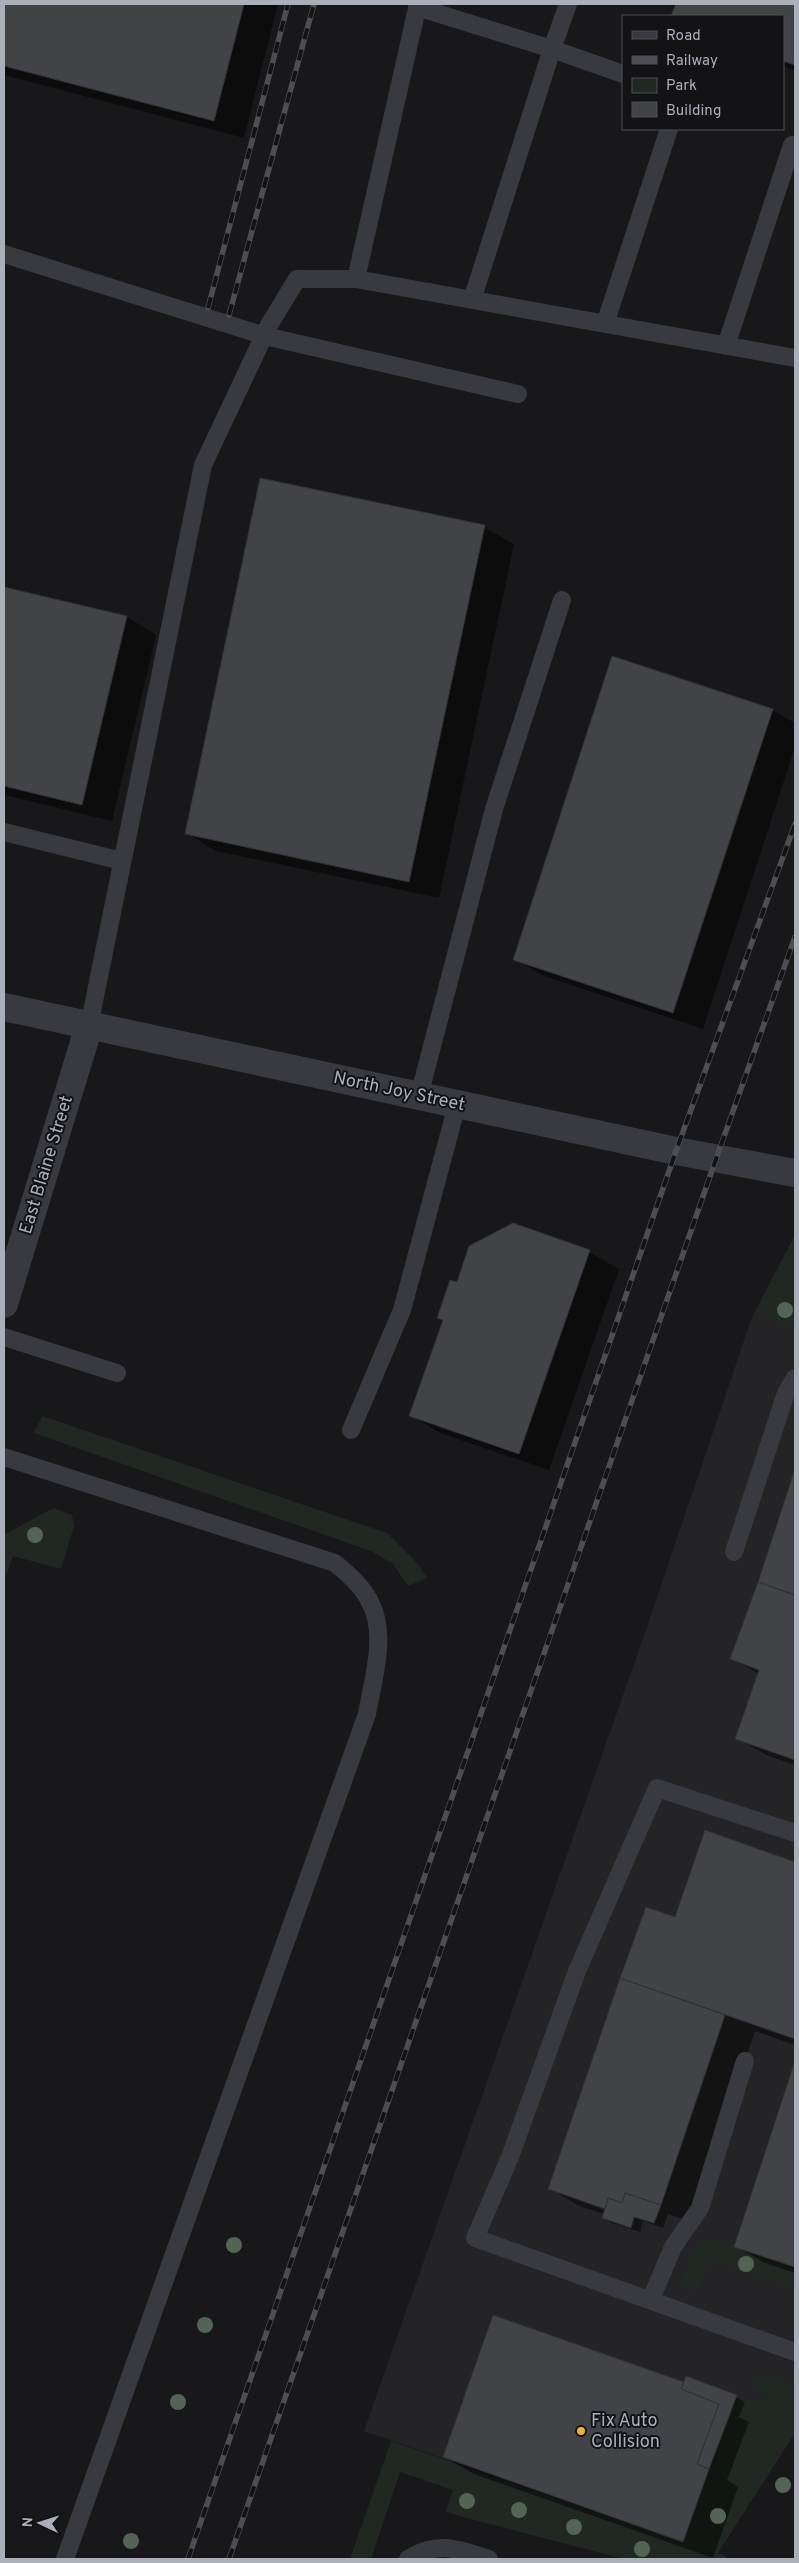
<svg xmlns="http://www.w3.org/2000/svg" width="799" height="2563" viewBox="0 0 799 2563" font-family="Overpass,sans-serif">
  <rect width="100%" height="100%" fill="#18181a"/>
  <path fill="#242427" d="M 795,1235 L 795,2433 L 683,2542 L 364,2431 L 647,1627 L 752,1317 Z"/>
  <path fill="#202821" d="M 795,1235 L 795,1326 L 792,1328 L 755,1312 Z
    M 42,1416 L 387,1533 L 417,1563 L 427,1578 L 408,1586 L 393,1564 L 371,1551 L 34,1433 Z
    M 53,1508 L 72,1515 L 74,1526 L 61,1569 L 13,1556 L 4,1581 L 4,1535 Z
    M 706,2241 L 720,2242 L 795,2267 L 795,2288 L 711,2261 L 699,2290 L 689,2290 L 683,2286 L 684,2275 L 692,2250 Z
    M 768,2374 L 795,2386 L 795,2433 L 718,2553 L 726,2556 L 728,2559 L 624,2559 L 459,2516 L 446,2511 L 453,2490 L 400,2472 L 371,2559 L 350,2559 L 391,2441 L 683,2542 L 737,2395 L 762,2406 L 767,2395 L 754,2387 L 758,2377 Z"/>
  <path fill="#0007" d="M 4,4 L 278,4 L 244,138 L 4,75 Z
    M 677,4 L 795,4 L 795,71 L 783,66 L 783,16 L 673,16 Z
    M 484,527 L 514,544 L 439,898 L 216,851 L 187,833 Z
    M 4,588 L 127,617 L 156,635 L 112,821 L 4,795 Z
    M 772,710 L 795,723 L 795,747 L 703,1029 L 544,976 L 514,959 Z
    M 589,1252 L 619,1269 L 549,1470 L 440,1433 L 411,1415 L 444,1321 L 438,1318 L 458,1284 Z
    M 795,1471 L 795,1765 L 766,1755 L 737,1738 L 759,1674 L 732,1659 Z
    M 705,1832 L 795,1863 L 795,2045 L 755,2031 L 690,2221 L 668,2214 L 663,2228 L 643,2221 L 640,2232 L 612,2223 L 603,2217 L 604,2214 L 579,2206 L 549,2188 L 646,1909 L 676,1919 Z
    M 795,2065 L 795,2273 L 765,2263 L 735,2246 Z
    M 736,2397 L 745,2402 L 739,2417 L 749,2422 L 727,2480 L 738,2487 L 713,2558 L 474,2474 L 444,2457 Z"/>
  <path fill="#424347" stroke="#323236" d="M 4,4 L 244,4 L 214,121 L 4,66 Z
    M 676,4 L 795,4 L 795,65 L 783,61 L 783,16 L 671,16 Z
    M 260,478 L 485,525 L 409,882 L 185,834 Z
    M 4,587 L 127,616 L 82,805 L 4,786 Z
    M 612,656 L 773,709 L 673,1013 L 513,960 Z
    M 513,1223 L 590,1250 L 519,1454 L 409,1416 L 443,1320 L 437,1318 L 450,1280 L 457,1282 L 469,1246 Z
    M 795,1469 L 795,1595 L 758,1582 Z
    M 758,1582 L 795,1595 L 795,1760 L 735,1739 L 759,1670 L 730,1659 Z
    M 705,1830 L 795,1862 L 795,2039 L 620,1978 L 646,1907 L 675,1917 Z
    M 620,1978 L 725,2015 L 661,2205 L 625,2193 L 622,2203 L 608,2198 L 605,2209 L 548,2189 Z
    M 795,2061 L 795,2267 L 734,2247 Z
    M 625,2193 L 661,2205 L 654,2223 L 634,2217 L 631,2228 L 602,2218 L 608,2198 L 622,2203 Z
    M 493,2315 L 684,2382 L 681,2389 L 719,2404 L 697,2464 L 709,2469 L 683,2542 L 443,2457 Z
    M 686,2376 L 737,2395 L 709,2469 L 697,2464 L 719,2404 L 681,2389 Z"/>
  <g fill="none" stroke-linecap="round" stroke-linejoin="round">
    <path stroke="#393a3f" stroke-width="18" d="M 417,7 L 552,49 L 568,4
      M 4,254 L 265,336 L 518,394
      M 356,279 L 418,4
      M 472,300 L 552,49 L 623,74
      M 605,324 L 669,129
      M 726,346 L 792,145 L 795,147
      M 4,832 L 122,861
      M 89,1026 L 203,465 L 269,325 L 297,279 L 356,279 L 795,358
      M 419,1096 L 494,809 L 562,600
      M 4,1337 L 117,1373
      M 351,1430 L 402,1310 L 457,1105
      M 4,1457 L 335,1563 C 348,1574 361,1585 369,1600 C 388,1633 373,1679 367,1714 L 65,2559
      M 734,1552 L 786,1393 L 795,1378
      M 795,1833 L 657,1788 L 577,1971 L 510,2157 L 475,2238 L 795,2352
      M 651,2299 L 673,2247 L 700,2208 L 745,2061
      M 408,2559 C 438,2540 458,2549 489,2559"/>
    <path stroke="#393a3f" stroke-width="28" d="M 4,1304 L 89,1026"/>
    <path stroke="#393a3f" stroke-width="28" d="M 4,1007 L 676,1151 L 795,1173"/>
    <g stroke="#4c4e53" stroke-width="5.5">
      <path id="rail" d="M 208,308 L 288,4
        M 229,315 L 314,4
        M 188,2559 L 676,1151 L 795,824
        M 229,2559 L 716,1159 L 795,937"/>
    </g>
    <use href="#rail" stroke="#131315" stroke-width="4" stroke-dasharray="11" stroke-linecap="butt"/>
  </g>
  <g fill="#526554">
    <circle cx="785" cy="1310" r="8"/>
    <circle cx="35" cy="1535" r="8"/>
    <circle cx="234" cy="2245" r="8"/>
    <circle cx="746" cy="2264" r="8"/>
    <circle cx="205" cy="2325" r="8"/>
    <circle cx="178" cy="2402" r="8"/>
    <circle cx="783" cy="2485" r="8"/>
    <circle cx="467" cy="2501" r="8"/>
    <circle cx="519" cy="2510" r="8"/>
    <circle cx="718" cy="2516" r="8"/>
    <circle cx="574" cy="2527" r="8"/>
    <circle cx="131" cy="2541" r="8"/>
    <circle cx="642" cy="2549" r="8"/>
  </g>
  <circle fill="#eeb23b" stroke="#131315" stroke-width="2" cx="581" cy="2431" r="5"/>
  <g text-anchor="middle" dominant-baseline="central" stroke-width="4" stroke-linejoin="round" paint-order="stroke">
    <g font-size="18" fill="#aaafb9" stroke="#131315">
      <text transform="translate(399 1092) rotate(12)">North Joy Street</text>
      <text transform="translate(47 1165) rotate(-73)">East Blaine Street</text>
    </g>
    <g font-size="18" fill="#aaafb9" stroke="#131315" text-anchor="start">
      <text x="591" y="2421">Fix Auto<tspan x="591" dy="21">Collision</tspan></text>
    </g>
  </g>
  <rect width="799" height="2563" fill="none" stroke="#aaafb9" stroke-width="10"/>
  <rect x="622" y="15" width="162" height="115" fill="#131315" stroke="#4f5157"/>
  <rect x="632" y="31" width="25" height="8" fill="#393a3f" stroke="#4f5157"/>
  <text x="666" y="40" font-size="15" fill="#aaafb9">Road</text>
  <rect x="632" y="56" width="25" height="8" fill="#4c4e53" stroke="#4f5157"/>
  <text x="666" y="65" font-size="15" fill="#aaafb9">Railway</text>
  <rect x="632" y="78" width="25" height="15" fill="#202821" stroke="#4f5157"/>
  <text x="666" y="90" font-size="15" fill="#aaafb9">Park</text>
  <rect x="632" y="102" width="25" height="15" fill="#424347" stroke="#4f5157"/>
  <text x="666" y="115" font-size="15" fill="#aaafb9">Building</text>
  <g transform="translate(40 2523) rotate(274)" stroke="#131315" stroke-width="4" paint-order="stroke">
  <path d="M0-4L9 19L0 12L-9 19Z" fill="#aaafb9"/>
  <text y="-8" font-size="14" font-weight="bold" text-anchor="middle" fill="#aaafb9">N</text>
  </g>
</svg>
